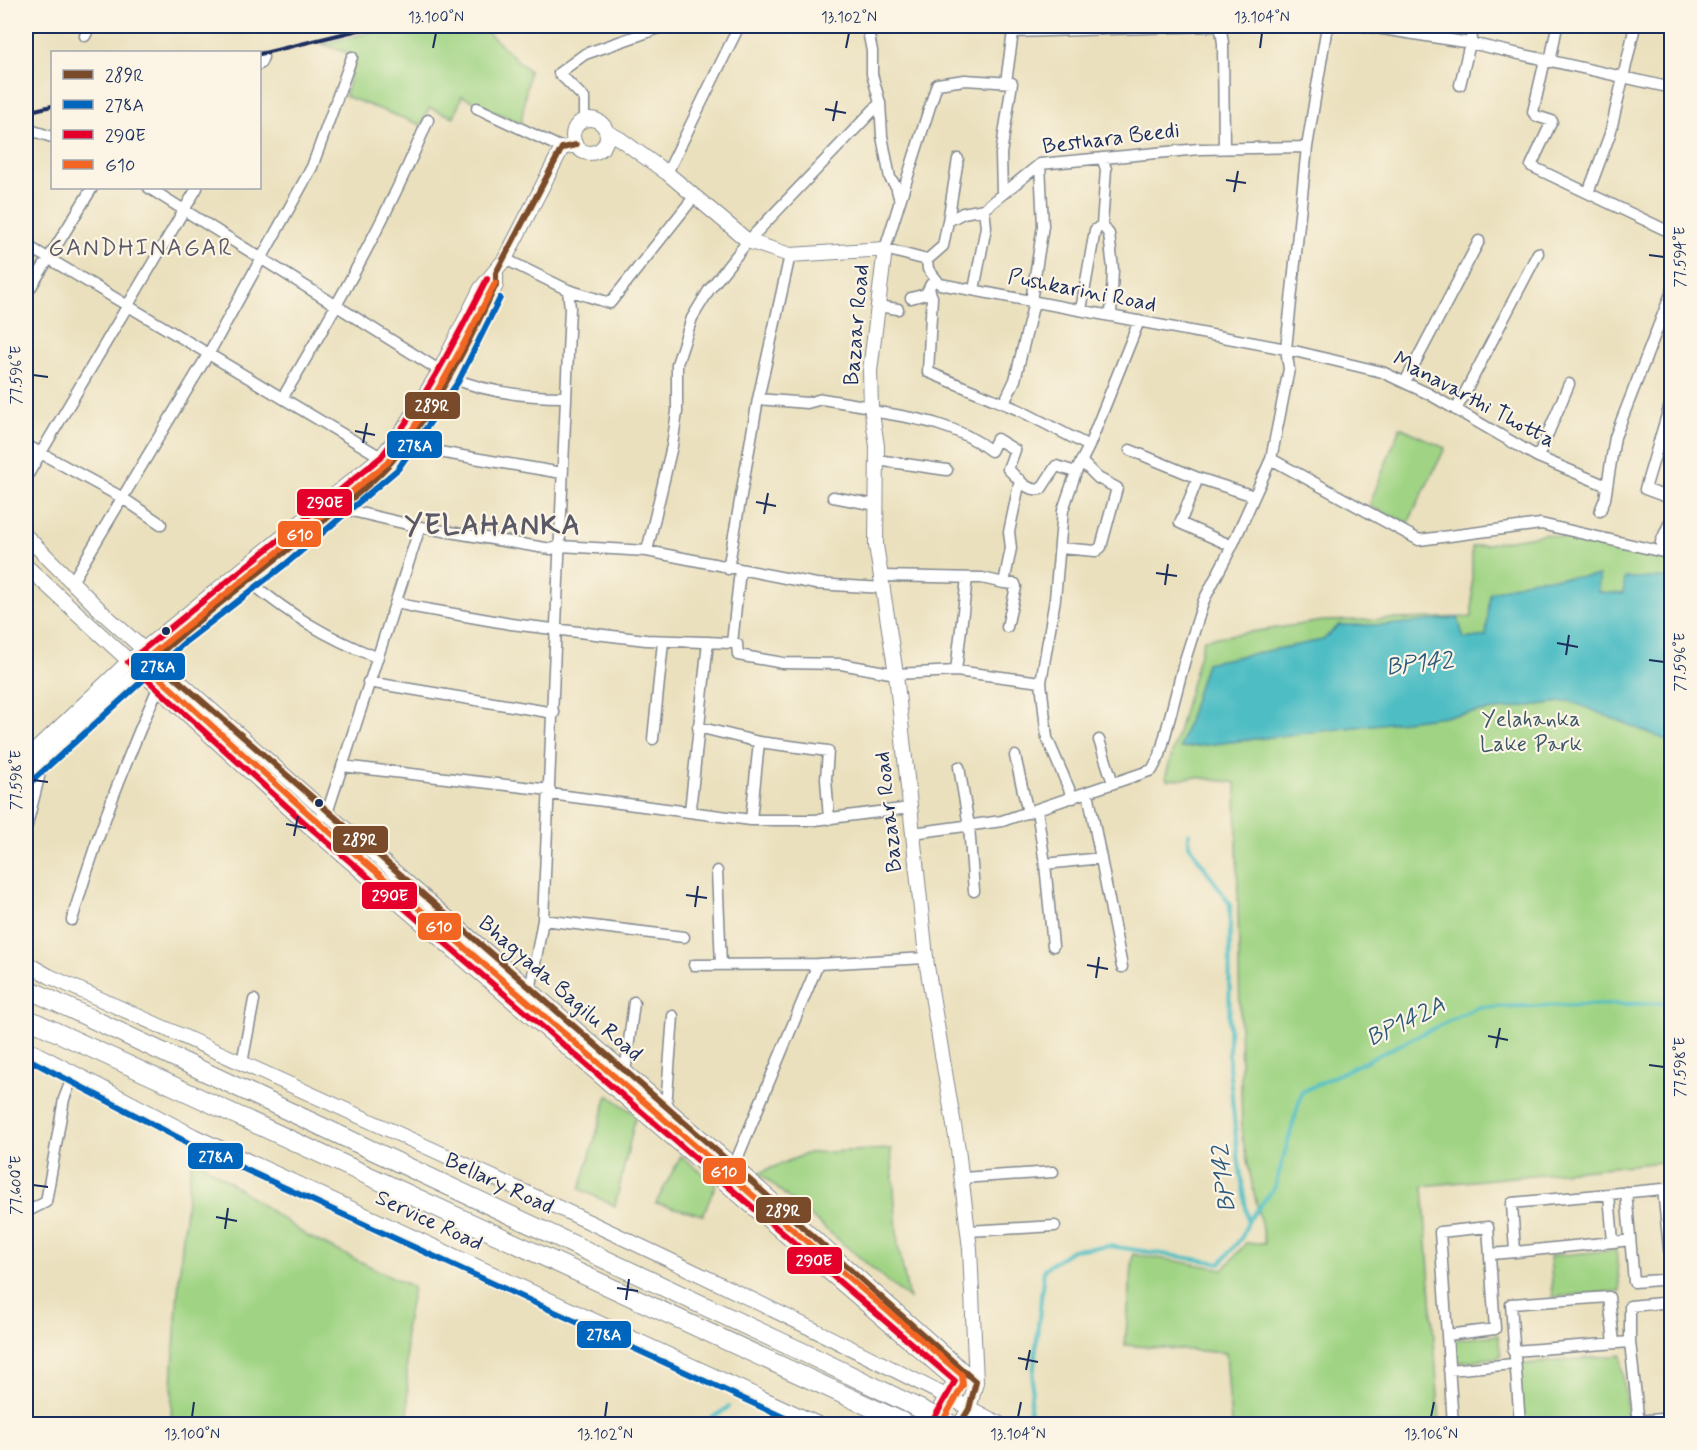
<svg xmlns="http://www.w3.org/2000/svg" width="1697" height="1450" viewBox="0 0 1697 1450" font-family="Mynerve,sans-serif">
  <rect width="100%" height="100%" fill="#fcf5e5"/>
  <filter id="ink" filterUnits="userSpaceOnUse"><feTurbulence type="fractalNoise" baseFrequency=".0167" numOctaves="2"/><feDisplacementMap in="SourceGraphic" scale="12" xChannelSelector="R" yChannelSelector="G"/><feConvolveMatrix kernelMatrix="1 2 1 2 8 2 1 2 1" color-interpolation-filters="sRGB"/></filter>
  <filter id="wash" filterUnits="userSpaceOnUse"><feTurbulence type="fractalNoise" baseFrequency=".008" numOctaves="4" result="noise"/><feDisplacementMap in="SourceGraphic" scale="24" xChannelSelector="R" yChannelSelector="G"/><feGaussianBlur stdDeviation="1.35" result="paint"/><feColorMatrix in="noise" values="0 0 0 0 0 0 0 0 0 0 0 0 0 0 0 0 0 1.4 0 .05"/><feComposite in="paint" operator="in"/></filter>
  <g filter="url(#wash)">
    <rect width="100%" height="100%" fill="#eae0bd"/>
    <path fill="#a0d484" stroke="#5e8271" stroke-width="1.5" d="M 396,26 L 481,26 L 529,71 L 521,124 L 462,96 L 454,117 L 429,108 L 421,125 L 345,96 L 356,56 L 322,44 Z
      M 1400,427 L 1445,448 L 1408,523 L 1369,506 Z
      M 1545,534 L 1666,559 L 1671,558 L 1671,578 L 1624,594 L 1598,592 L 1599,576 L 1487,636 L 1464,639 L 1386,625 L 1339,625 L 1323,640 L 1206,663 L 1180,748 L 1571,701 L 1671,742 L 1671,1161 L 1423,1186 L 1440,1424 L 1231,1424 L 1226,1353 L 1125,1345 L 1133,1254 L 1224,1269 L 1246,1243 L 1265,1243 L 1242,1137 L 1236,783 L 1196,777 L 1167,780 L 1166,775 L 1204,639 L 1323,621 L 1472,617 L 1472,547 Z
      M 608,1095 L 636,1115 L 615,1206 L 580,1189 Z
      M 891,1149 L 898,1245 L 909,1299 L 759,1173 L 808,1153 Z
      M 192,1156 L 307,1236 L 413,1287 L 405,1330 L 409,1424 L 171,1424 C 173,1334 181,1245 192,1156 Z
      M 681,1156 L 716,1184 L 703,1215 L 656,1203 Z
      M 1616,1250 L 1620,1291 L 1553,1297 L 1550,1256 Z
      M 1498,1335 L 1501,1357 L 1454,1363 L 1452,1340 Z
      M 1621,1355 L 1628,1424 L 1522,1424 L 1516,1365 Z"/>
    <path fill="#4fbec4" stroke="#357691" stroke-width="1.5" d="M 1599,576 L 1598,592 L 1623,594 L 1625,578 L 1671,578 L 1671,742 L 1570,701 L 1180,748 L 1206,663 L 1323,640 L 1339,625 L 1386,625 L 1458,618 L 1464,639 L 1486,636 L 1490,593 L 1534,579 Z"/>
    <g fill="none" stroke-linecap="round" stroke-linejoin="round">
      <path stroke="#4fbec4" stroke-width="4" d="M 1248,1221 L 1275,1187 L 1302,1092 L 1478,1007 L 1672,1003
        M 702,1424 L 729,1407
        M 1036,1424 L 1029,1416 L 1044,1269 L 1072,1250 L 1110,1246 L 1221,1263 L 1242,1237 L 1248,1221 L 1237,1150 L 1229,1065 L 1230,904 L 1189,845 L 1189,833"/>
    </g>
  </g>
  <g filter="url(#ink)">
    <g fill="none" stroke-linecap="round" stroke-linejoin="round">
      <g stroke="#82888e" stroke-width="13">
        <path id="street" d="M 867,26 L 872,51 L 872,74 L 880,103 L 882,136 L 890,178 L 896,186 L 900,201 L 885,249 L 927,260 L 928,269 L 940,284 L 1286,349 L 1382,372 L 1429,394 L 1538,457 L 1607,486
          M 1217,26 L 1221,30 L 1223,43 L 1224,148
          M 1364,26 L 1470,43 L 1474,26
          M 85,36 L 90,26
          M 1545,60 L 1533,112 L 1536,116 L 1552,121 L 1531,166 L 1672,233
          M 1550,62 L 1557,26
          M 260,64 L 263,57
          M 1006,82 L 1013,32 L 1213,26
          M 1460,85 L 1470,43 L 1672,88
          M 477,108 L 562,148
          M 584,120 L 584,98 L 559,73 L 585,54 L 665,26
          M 26,132 L 27,129 L 52,137
          M 1102,158 L 1106,169 L 1102,225 L 1109,234 L 1113,269 L 1111,316
          M 667,173 L 739,26
          M 149,188 L 450,377 C 485,392 527,397 565,397
          M 1588,193 L 1610,134 L 1635,26
          M 900,201 L 937,84 L 965,80 L 1012,83 L 1001,154 L 1002,194
          M 948,221 L 958,159
          M 26,245 L 386,460
          M 790,255 L 758,399 L 807,403 L 822,399 L 871,407
          M 505,259 L 568,290 L 570,308 L 543,920 L 530,991 L 517,1005
          M 927,260 L 943,246 L 948,221 L 963,213 L 984,209 L 1040,164 L 1199,149 L 1307,147
          M 929,289 L 932,297 L 928,372 L 1019,410 L 1089,446 L 1139,321
          M 568,290 L 610,303 L 694,197
          M 974,290 L 986,227 L 984,209
          M 26,295 L 92,188
          M 911,298 L 926,294 L 931,284
          M 1031,301 L 1043,226 L 1040,164
          M 877,306 L 898,309
          M 1081,310 L 1095,230 L 1102,225
          M 1405,382 L 1479,241
          M 283,397 C 336,308 388,216 428,120
          M 1672,398 L 1645,489 L 1672,499
          M 1004,403 L 1015,380 L 1034,302
          M 1456,410 L 1538,253
          M 872,411 C 915,418 957,424 991,451 L 997,439 L 1015,450 L 1008,469 C 1018,478 1026,492 1041,489 L 1056,466 L 1076,472 L 1089,446
          M 398,443 L 404,446 L 562,473
          M 26,445 L 121,497 L 161,524
          M 1130,450 L 1198,478 L 1254,496
          M 1538,457 L 1569,384
          M 1271,459 L 1419,540 L 1541,524 L 1663,552 L 1672,550
          M 877,460 L 947,470
          M 26,478 L 197,188
          M 1198,478 L 1180,523 L 1232,546
          M 833,497 L 876,505
          M 335,503 L 339,508 L 420,527 L 551,549 L 560,546 L 647,551 L 816,584 L 884,588
          M 1600,511 L 1605,499 L 1615,437 L 1672,291
          M 1661,542 L 1672,517
          M 1060,548 L 1096,551 L 1101,547 L 1117,488 L 1098,478 L 1081,461
          M 647,551 L 672,446 L 677,412 L 677,364 L 692,318 L 709,290 L 748,241 L 880,103
          M 728,569 L 758,399
          M 882,576 L 982,578 L 1004,583 L 1011,548 L 1009,532 L 1020,480
          M 249,581 C 290,615 326,637 376,657
          M 72,582 L 209,353 L 312,167 L 352,57
          M 1004,583 L 1015,584 L 1016,587 L 1007,627
          M 397,599 L 401,604 L 414,607 L 511,624 L 646,640 L 732,643 L 737,644 L 738,655 L 783,663 L 841,664 L 896,674 L 956,671 L 1041,682
          M 732,643 L 740,570
          M 956,671 L 967,578
          M 368,682 L 554,713
          M 698,727 L 759,742 L 751,820
          M 653,739 L 663,642
          M 1099,740 L 1113,783
          M 759,742 L 828,751 L 826,779 L 829,819
          M 1015,756 L 1028,813
          M 342,766 L 550,790
          M 959,767 L 969,826 L 974,891
          M 1088,792 L 1122,967
          M 550,794 L 751,820 L 815,820 L 910,808
          M 1073,798 L 1047,738 L 1041,682 L 1055,599 L 1063,510 L 1076,472
          M 1037,810 L 1045,864 L 1101,858
          M 690,811 L 708,642
          M 309,826 L 327,813 L 420,527
          M 26,829 L 44,757
          M 913,833 L 1002,821 L 1152,770 L 1160,755 L 1184,663 L 1204,600 L 1232,546 L 1271,459 L 1289,369 L 1286,349 L 1307,147 L 1326,32 L 1329,26
          M 1045,864 L 1053,946
          M 717,871 L 721,965
          M 72,920 C 95,840 124,764 158,688
          M 543,920 L 684,937
          M 694,965 L 818,964
          M 242,1063 L 254,1000
          M 625,1073 L 634,1002
          M 666,1107 L 673,1016
          M 734,1166 L 818,964 L 926,958
          M 962,1178 L 1053,1172
          M 1626,1192 L 1634,1282 L 1672,1279
          M 1609,1194 L 1613,1242 L 1630,1240
          M 26,1212 L 46,1202 L 64,1099 L 74,1073
          M 968,1231 L 1055,1226
          M 1515,1252 L 1613,1242
          M 1491,1254 L 1515,1252 L 1512,1203 L 1663,1189 L 1672,1278
          M 1447,1335 L 1495,1329 L 1488,1227 L 1440,1232 L 1453,1424
          M 1630,1342 L 1630,1306 L 1672,1302
          M 1513,1351 L 1630,1342 L 1639,1424
          M 1449,1370 L 1514,1364
          M 1639,1421 L 1672,1418
          M 1520,1424 L 1511,1304 L 1609,1297 L 1614,1343"/>
      </g>
      <g stroke="#82888e" stroke-width="16">
        <path id="secondary" d="M573 136a17 17 0 1 1 34 0a17 17 0 1 1-34 0Z
          M 607,132 L 620,139 L 667,173 L 748,241 L 790,255 L 885,249 L 870,371 L 871,407 L 877,446 L 876,545 L 896,674 L 927,966 L 958,1149 L 970,1249 L 976,1382 L 969,1409 L 960,1424
          M 26,536 L 104,614 L 318,805 L 734,1166 L 976,1382
          M 26,566 L 304,822 L 955,1381 L 931,1424
          M 26,759 L 128,662 L 381,457 L 407,424 L 440,370 L 481,288 L 505,259 L 562,148 L 576,145
          M 26,774 L 178,636 L 281,556 L 391,463 L 427,414 L 450,377 L 496,285 L 496,273
          M 26,963 L 49,976 C 368,1120 689,1262 1000,1424
          M 26,1048 L 194,1136 L 818,1424"/>
      </g>
      <g stroke="#82888e" stroke-width="20">
        <path id="highway" d="M 26,1018 L 907,1424"/>
      </g>
      <use href="#street" stroke="#fff" stroke-width="10"/>
      <use href="#secondary" stroke="#fff" stroke-width="14"/>
      <use href="#highway" stroke="#fff" stroke-width="18"/>
      <path stroke="#1b2f5e" stroke-width="4" d="M 260,54 L 375,26
        M 26,112 L 52,106"/>
      <g stroke="#82888e" stroke-width="20" stroke-linecap="butt">
        <path id="highway-bridge" d="M 26,988 L 811,1356 L 951,1424"/>
      </g>
      <use href="#highway-bridge" stroke="#fff" stroke-width="18"/>
      <g stroke="#fcf5e5" stroke-width="10">
        <path id="bus-1" d="M 576,145 L 562,148 L 496,273 L 496,285 C 467,346 436,409 392,461 C 370,486 342,506 316,527 C 262,571 206,612 154,659 L 734,1166 L 976,1382 L 969,1409 L 960,1424"/>
      </g>
      <g stroke="#fcf5e5" stroke-width="10">
        <path id="bus-2" d="M 32,781 L 184,643 L 287,563 L 398,469 L 458,382 L 500,298
          M 26,1058 L 190,1144 L 798,1424"/>
      </g>
      <g stroke="#fcf5e5" stroke-width="10">
        <path id="bus-3" d="M 487,279 C 455,341 424,402 381,457 L 128,662 L 304,822 L 955,1381 L 931,1424"/>
      </g>
      <g stroke="#fcf5e5" stroke-width="10">
        <path id="bus-4" d="M 495,283 C 463,346 432,408 387,463 L 142,662 L 310,815 L 962,1375 L 963,1385 L 941,1424"/>
      </g>
      <use href="#bus-1" stroke="#7a4b2a" stroke-width="6"/>
      <use href="#bus-2" stroke="#0065bd" stroke-width="6"/>
      <use href="#bus-3" stroke="#e4002b" stroke-width="6"/>
      <use href="#bus-4" stroke="#f26522" stroke-width="6"/>
    </g>
  </g>
  <path fill="none" stroke="#1b2f5e" stroke-width="2" d="M 433,48 L 436,33M 846,48 L 849,33M 1260,48 L 1262,33M 825,109 L 846,113M 833,121 L 837,101M 1226,180 L 1246,183M 1234,192 L 1238,171M 1649,255 L 1664,257M 33,375 L 48,377M 355,431 L 375,435M 363,443 L 367,423M 756,502 L 776,506M 764,514 L 768,493M 1156,573 L 1177,576M 1165,585 L 1168,564M 1557,643 L 1578,647M 1566,655 L 1569,635M 1649,660 L 1664,662M 33,780 L 48,782M 286,824 L 306,828M 294,836 L 298,816M 686,895 L 707,898M 695,907 L 698,886M 1087,965 L 1108,969M 1096,978 L 1099,957M 1488,1036 L 1508,1040M 1496,1048 L 1500,1028M 1649,1065 L 1664,1067M 33,1185 L 48,1187M 216,1217 L 237,1221M 225,1229 L 228,1208M 617,1288 L 638,1291M 626,1300 L 629,1279M 1018,1358 L 1038,1362M 1026,1370 L 1030,1350M 192,1417 L 194,1402M 605,1417 L 607,1402M 1018,1417 L 1021,1402M 1431,1417 L 1434,1402"/>
  <g fill="#1b2f5e" stroke="#fcf5e5" stroke-width="2">
    <circle cx="166" cy="631" r="5"/>
    <circle cx="319" cy="803" r="5"/>
  </g>
  <g text-anchor="middle" dominant-baseline="central" stroke-width="4.5" stroke-linejoin="round" paint-order="stroke">
    <g font-size="22" fill="#1b2f5e" stroke="#fcf5e5">
      <text transform="translate(1111 139) rotate(-7)">Besthara Beedi</text>
      <text transform="translate(1082 291) rotate(11)">Pushkarini Road</text>
      <text transform="translate(857 325) rotate(-85)">Bazaar Road</text>
      <text transform="translate(1474 400) rotate(28)">Manavarthi Thotta</text>
      <text transform="translate(889 812) rotate(-96)">Bazaar Road</text>
      <text transform="translate(560 989) rotate(41)">Bhagyada Bagilu Road</text>
      <text transform="translate(499 1184) rotate(25)">Bellary Road</text>
      <text transform="translate(429 1221) rotate(25)">Service Road</text>
    </g>
    <g font-size="22" fill="#3c5868" stroke="#fcf5e5">
      <text x="1531" y="720">Yelahanka<tspan x="1531" dy="25">Lake Park</tspan></text>
    </g>
    <g font-size="24" letter-spacing="1.5" fill="#595967" stroke="#fcf5e5">
      <text x="141" y="248">GANDHINAGAR</text>
    </g>
    <g font-size="24" font-style="italic" fill="#2b5a7d" stroke="#fcf5e5">
      <text transform="translate(1420 664) rotate(-7)">BP142</text>
      <text transform="translate(1406 1022) rotate(-26)">BP142A</text>
      <text transform="translate(1224 1178) rotate(-97)">BP142</text>
    </g>
    <g font-size="28" font-weight="bold" letter-spacing="1.5" fill="#595967" stroke="#fcf5e5">
      <text x="493" y="526">YELAHANKA</text>
    </g>
  </g>
  <g stroke="#fcf5e5" stroke-width="2">
    <rect x="404" y="391" width="57" height="29" rx="6" fill="#7a4b2a"/>
    <rect x="386" y="430" width="57" height="29" rx="6" fill="#0065bd"/>
    <rect x="296" y="488" width="57" height="29" rx="6" fill="#e4002b"/>
    <rect x="277" y="520" width="45" height="28" rx="6" fill="#f26522"/>
    <rect x="130" y="652" width="56" height="29" rx="6" fill="#0065bd"/>
    <rect x="332" y="825" width="57" height="29" rx="6" fill="#7a4b2a"/>
    <rect x="361" y="881" width="57" height="29" rx="6" fill="#e4002b"/>
    <rect x="417" y="912" width="45" height="29" rx="6" fill="#f26522"/>
    <rect x="187" y="1142" width="57" height="28" rx="6" fill="#0065bd"/>
    <rect x="702" y="1157" width="45" height="28" rx="6" fill="#f26522"/>
    <rect x="755" y="1196" width="57" height="28" rx="6" fill="#7a4b2a"/>
    <rect x="786" y="1246" width="57" height="29" rx="6" fill="#e4002b"/>
    <rect x="576" y="1320" width="56" height="29" rx="6" fill="#0065bd"/>
  </g>
  <g font-size="16" text-anchor="middle" font-weight="bold" fill="#fff">
    <text x="432" y="411">289R</text>
    <text x="415" y="451">278A</text>
    <text x="325" y="508">290E</text>
    <text x="300" y="540">G10</text>
    <text x="158" y="672">278A</text>
    <text x="360" y="845">289R</text>
    <text x="390" y="901">290E</text>
    <text x="439" y="932">G10</text>
    <text x="216" y="1162">278A</text>
    <text x="724" y="1177">G10</text>
    <text x="783" y="1216">289R</text>
    <text x="814" y="1266">290E</text>
    <text x="604" y="1340">278A</text>
  </g>
  <rect width="1697" height="1450" fill="none" stroke="#fcf5e5" stroke-width="66"/>
  <rect x="51" y="51" width="210" height="138" fill="#fcf5e5" stroke="#a2a6af" stroke-width="1.5"/>
  <rect x="63" y="70" width="30" height="9" fill="#7a4b2a" stroke="#a2a6af" stroke-width="1.5"/>
  <text x="105" y="81" font-size="18" fill="#1b2f5e">289R</text>
  <rect x="63" y="100" width="30" height="9" fill="#0065bd" stroke="#a2a6af" stroke-width="1.5"/>
  <text x="105" y="111" font-size="18" fill="#1b2f5e">278A</text>
  <rect x="63" y="130" width="30" height="9" fill="#e4002b" stroke="#a2a6af" stroke-width="1.5"/>
  <text x="105" y="141" font-size="18" fill="#1b2f5e">290E</text>
  <rect x="63" y="160" width="30" height="9" fill="#f26522" stroke="#a2a6af" stroke-width="1.5"/>
  <text x="105" y="171" font-size="18" fill="#1b2f5e">G10</text>
  <rect x="33" y="33" width="1631" height="1384" fill="none" stroke="#1b2f5e" stroke-width="2"/>
  <g font-size="15" text-anchor="middle" fill="#1b2f5e">
    <text x="436" y="22">13.100°N</text>
    <text x="849" y="22">13.102°N</text>
    <text x="1262" y="22">13.104°N</text>
    <text transform="translate(1680 257) rotate(-90)" y="5">77.594°E</text>
    <text transform="translate(16 375) rotate(-90)" y="5">77.596°E</text>
    <text transform="translate(1680 662) rotate(-90)" y="5">77.596°E</text>
    <text transform="translate(16 780) rotate(-90)" y="5">77.598°E</text>
    <text transform="translate(1680 1067) rotate(-90)" y="5">77.598°E</text>
    <text transform="translate(16 1185) rotate(-90)" y="5">77.600°E</text>
    <text x="192" y="1439">13.100°N</text>
    <text x="605" y="1439">13.102°N</text>
    <text x="1018" y="1439">13.104°N</text>
    <text x="1431" y="1439">13.106°N</text>
  </g>
</svg>
